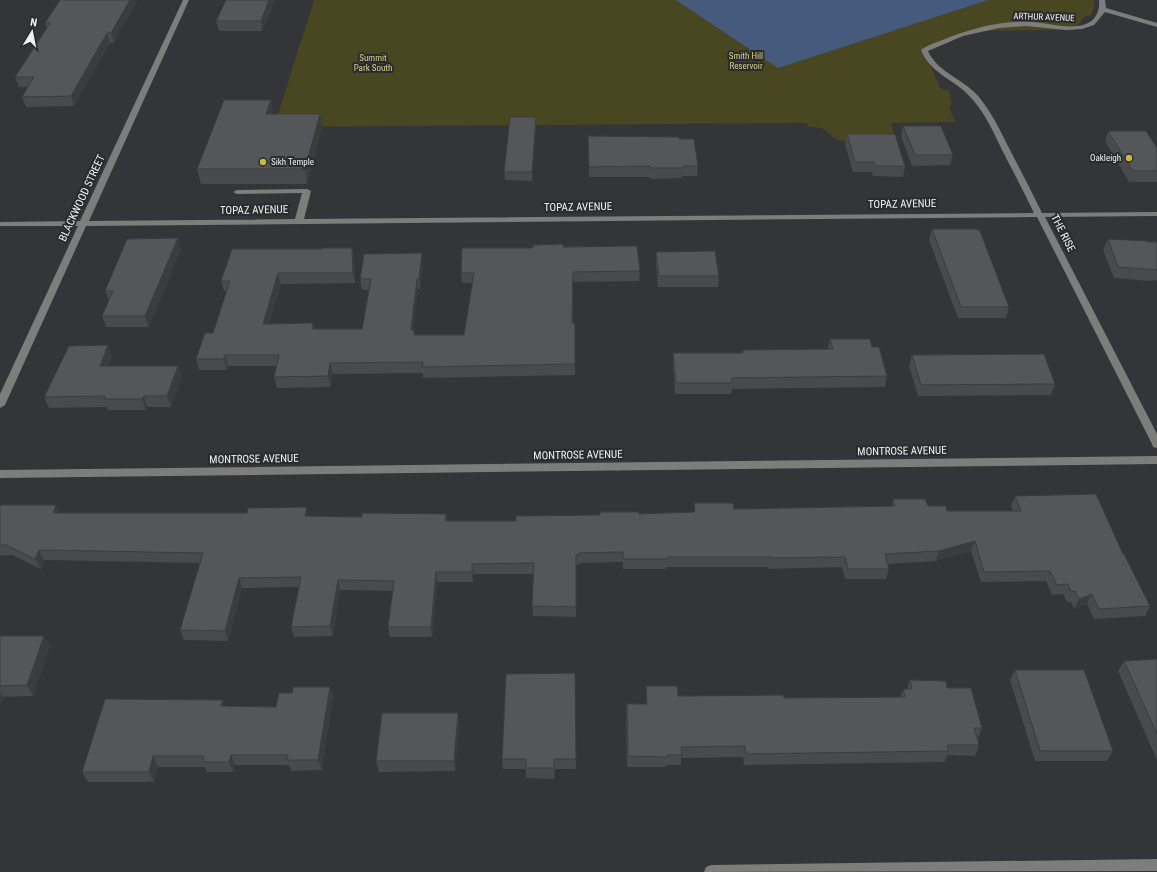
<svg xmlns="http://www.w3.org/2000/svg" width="1157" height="872" viewBox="0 0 1157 872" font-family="'Roboto Condensed',sans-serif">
  <rect width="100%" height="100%" fill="#333538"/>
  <path fill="#494622" d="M 314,0 L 1094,0 L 1094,7 L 1091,15 L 1085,16 L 1074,30 L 972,31 L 923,48 L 940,88 L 949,91 L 952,104 L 949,108 L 956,122 L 891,123 L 895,137 L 871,146 L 837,140 L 822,128 L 809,127 L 807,123 L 274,127 Z"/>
  <path fill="#455a7d" d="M 676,0 L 988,0 L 778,68 Z"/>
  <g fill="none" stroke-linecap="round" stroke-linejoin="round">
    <path fill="#7d7d7b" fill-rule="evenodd" d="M 183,0 L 189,0 L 89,221 L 295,219 L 302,193 L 237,194 L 233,192 L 237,190 L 307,189 L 311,191 L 304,219 L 1034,213 C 1024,192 1013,171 1002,150 C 994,133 986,115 973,100 C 957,80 931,75 921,50 C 926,46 934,43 940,41 C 969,29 1001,20 1033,22 C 1050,23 1072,31 1088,23 C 1097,19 1100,9 1099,0 L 1105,0 L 1106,8 L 1157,23 L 1157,27 L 1105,12 L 1094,25 L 1082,29 L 1066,30 L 1026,26 L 999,28 L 963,36 L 928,51 C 938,73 964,79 979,97 C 992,113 1001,132 1010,150 C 1021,171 1032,192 1042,213 L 1157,212 L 1157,216 L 1045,217 L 1157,434 L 1157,448 L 1153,447 L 1152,444 L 1037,217 L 86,226 L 5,405 L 0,408 L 0,394 L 78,226 L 0,226 L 0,222 L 80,221 Z
      M 1157,456 L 1157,464 L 0,478 L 0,470 Z
      M 1157,859 L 1157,871 L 704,872 L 706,867 L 711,865 Z"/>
  </g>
  <path fill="#484a4d" d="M 60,0 L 137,0 L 114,43 L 110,43 L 74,106 L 26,107 L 22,97 L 28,87 L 19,87 L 15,77 L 47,29 L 45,23 Z
    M 275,0 L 262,31 L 219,31 L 216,21 Z
    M 274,114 L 322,128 L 307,184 L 201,184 L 197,169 Z
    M 536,117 L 536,125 L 532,181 L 505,180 L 504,172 Z
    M 903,126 L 953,155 L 950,165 L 912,166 L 901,136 Z
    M 1108,131 L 1157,148 L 1157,182 L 1129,182 L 1105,141 Z
    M 847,134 L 905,166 L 903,177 L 873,176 L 872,172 L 853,172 L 845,144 Z
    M 588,136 L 679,139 L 698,166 L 697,176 L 682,176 L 682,178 L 650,179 L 650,177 L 589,177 Z
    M 932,229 L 1009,307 L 1006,318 L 958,318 L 929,240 Z
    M 1108,239 L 1147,242 L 1157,242 L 1157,280 L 1149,281 L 1114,278 L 1103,250 Z
    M 563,247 L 640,271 L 639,281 L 573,282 L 573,323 L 575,323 L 575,375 L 423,378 L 423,373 L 333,374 L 330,387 L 277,388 L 274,377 L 277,366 L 228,366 L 227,370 L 199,370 L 196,359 L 213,333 L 227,291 L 224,291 L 221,281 L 322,249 L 352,248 L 354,258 L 355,283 L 281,284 L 269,324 L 313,323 L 314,329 L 362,329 L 369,290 L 362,290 L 360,279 L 423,264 L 420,289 L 418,289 L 413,330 L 414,330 L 415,335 L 464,335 L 472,283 L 462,283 L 461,273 L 533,248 Z
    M 181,249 L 149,327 L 106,327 L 102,316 L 109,301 L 105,291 Z
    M 656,252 L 719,276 L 718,287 L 658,287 L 656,263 Z
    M 830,339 L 872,347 L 887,376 L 885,387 L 732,389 L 731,394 L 675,394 L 673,364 L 673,353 L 742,353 L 743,350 L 828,349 Z
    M 912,355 L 1055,384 L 1051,395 L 918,396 L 909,366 Z
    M 112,356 L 108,366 L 182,377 L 171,407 L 147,407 L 146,410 L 108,410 L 107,407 L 49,408 L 44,397 Z
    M 1015,496 L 1123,554 L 1150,606 L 1145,616 L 1094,619 L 1087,604 L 1074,609 L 1071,602 L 1067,602 L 1063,594 L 1052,595 L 1046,581 L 981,582 L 971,551 L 935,561 L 887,564 L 889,569 L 886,579 L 845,579 L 842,567 L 769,569 L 768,567 L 666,567 L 666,569 L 623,569 L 623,562 L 579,563 L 579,565 L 576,565 L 576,617 L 533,616 L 532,606 L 534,574 L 473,574 L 473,582 L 437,582 L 432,637 L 390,637 L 388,627 L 393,591 L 340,590 L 333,636 L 294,637 L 291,627 L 299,587 L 242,588 L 228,641 L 184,640 L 180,630 L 200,563 L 44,560 L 41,569 L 12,555 L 0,556 L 0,505 L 60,513 L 362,517 L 446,514 L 447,521 L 516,521 L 600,515 L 694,512 L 694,503 L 734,509 L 892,506 L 893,499 L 947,511 L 1013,511 L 1011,506 Z
    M 0,636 L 44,636 L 50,646 L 33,696 L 3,697 L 0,705 Z
    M 1157,659 L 1157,760 L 1118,671 L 1124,661 Z
    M 1015,670 L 1113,751 L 1107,761 L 1035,761 L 1010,680 Z
    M 575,673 L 576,769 L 555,769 L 554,779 L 526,778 L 526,769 L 503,769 L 502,759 Z
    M 910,680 L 947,688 L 982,728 L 978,738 L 979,745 L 975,756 L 947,755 L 945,762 L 744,765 L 743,757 L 681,758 L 681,765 L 666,765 L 666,767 L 627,767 L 626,714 L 627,704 L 646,704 L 646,686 L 678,696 L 784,698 L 900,697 L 903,689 L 907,689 Z
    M 330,687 L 333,697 L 322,770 L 291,771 L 289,765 L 235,765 L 233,772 L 207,772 L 205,767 L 158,767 L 154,782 L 88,782 L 82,772 L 225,706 L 276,707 L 292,693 Z
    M 459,723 L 455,771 L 379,772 L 376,761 Z"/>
  <path fill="#3b3c3e" d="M 130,0 L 137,0 L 114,43 L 111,33 Z
    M 269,0 L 275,0 L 262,31 L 261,21 Z
    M 107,33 L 110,43 L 74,106 L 71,96 Z
    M 271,100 L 274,114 L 266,114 Z
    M 320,114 L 322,128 L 307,184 L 305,169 Z
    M 536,117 L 536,125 L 532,181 L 532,172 Z
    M 178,238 L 181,249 L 149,327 L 145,316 Z
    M 352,248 L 354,258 L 355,283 L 353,273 Z
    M 422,253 L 423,264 L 420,289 L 419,279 Z
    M 278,273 L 281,284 L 266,335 L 263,324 Z
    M 417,279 L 418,289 L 412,341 L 411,330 Z
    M 108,345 L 112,356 L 104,377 L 100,366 Z
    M 225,355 L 228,366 L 227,370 L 224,359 Z
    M 330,363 L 333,374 L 330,387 L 328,376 Z
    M 178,366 L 182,377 L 171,407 L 167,396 Z
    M 144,396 L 147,407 L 146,410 L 142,399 Z
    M 56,505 L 61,515 L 53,513 Z
    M 307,507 L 309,517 L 305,516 Z
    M 975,541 L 971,551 L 935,561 L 939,551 Z
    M 39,550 L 44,560 L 41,569 L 35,559 Z
    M 472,564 L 473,574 L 473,582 L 472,572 Z
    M 436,572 L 437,582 L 432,637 L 431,627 Z
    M 239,578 L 242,588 L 228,641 L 225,631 Z
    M 338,580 L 340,590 L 333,636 L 330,626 Z
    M 1092,594 L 1087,604 L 1074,609 L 1079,599 Z
    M 44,636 L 50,646 L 33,696 L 27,685 Z
    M 330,687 L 333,697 L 322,770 L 318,760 Z
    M 0,692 L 3,697 L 0,705 Z
    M 223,700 L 227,711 L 221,706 Z
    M 458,713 L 459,723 L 455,771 L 454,761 Z
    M 231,755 L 235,765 L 233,772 L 229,762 Z
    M 153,756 L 158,767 L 154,782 L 149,772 Z"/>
  <path fill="#545659" stroke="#3b3c3e" d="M 60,0 L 130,0 L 111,33 L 107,33 L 71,96 L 22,97 L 34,77 L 15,77 L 50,23 L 45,23 Z
    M 226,0 L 269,0 L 261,21 L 216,21 Z
    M 224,100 L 271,100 L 266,114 L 320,114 L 305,169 L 197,169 Z
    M 510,117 L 536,117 L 532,172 L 504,172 Z
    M 903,126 L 941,126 L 953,155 L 915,155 Z
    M 1108,131 L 1146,131 L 1157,148 L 1157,171 L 1133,171 Z
    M 847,134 L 895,134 L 905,166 L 875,166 L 874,162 L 855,162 Z
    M 588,136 L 679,137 L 679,139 L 694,139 L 698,166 L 683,166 L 683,168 L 651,168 L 650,166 L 589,167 Z
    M 932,229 L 976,229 L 980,231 L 1009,307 L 961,307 Z
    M 178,238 L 145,316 L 102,316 L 113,291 L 105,291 L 127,239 Z
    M 1108,239 L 1147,241 L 1147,242 L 1157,242 L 1157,270 L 1118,267 Z
    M 563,244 L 563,247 L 637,246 L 640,271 L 573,272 L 572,323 L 575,323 L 575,364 L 422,367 L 423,362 L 330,363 L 328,376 L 274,377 L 279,355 L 225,355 L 224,359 L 196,359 L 205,333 L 213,333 L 230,281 L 221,281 L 232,249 L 322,249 L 322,248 L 352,248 L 353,273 L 278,273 L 263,324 L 313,323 L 312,329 L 362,329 L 371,279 L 360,279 L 364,254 L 422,253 L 419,279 L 417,279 L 411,330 L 414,330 L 414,335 L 464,335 L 474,273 L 461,273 L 462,248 L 533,248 L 533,245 Z
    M 715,251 L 719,276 L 659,276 L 656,252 Z
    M 830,339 L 870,339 L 872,347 L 879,347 L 887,376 L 732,378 L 732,383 L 676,383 L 673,353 L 743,353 L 743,350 L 833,349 Z
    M 108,345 L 100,366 L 178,366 L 167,396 L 144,396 L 142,399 L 104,399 L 105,396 L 44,397 L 69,346 Z
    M 1044,354 L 1055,384 L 921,385 L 912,355 Z
    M 1096,494 L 1123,554 L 1124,554 L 1150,606 L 1099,609 L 1092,594 L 1079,599 L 1075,591 L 1071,592 L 1068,584 L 1057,585 L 1050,571 L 984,572 L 975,541 L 939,551 L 885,554 L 889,569 L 848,569 L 845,557 L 771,558 L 770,557 L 667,557 L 667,559 L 623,559 L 623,552 L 579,553 L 579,555 L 576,555 L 576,607 L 532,606 L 534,563 L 472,564 L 472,572 L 436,572 L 431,627 L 388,627 L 394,581 L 338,580 L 330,626 L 291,627 L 301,577 L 239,578 L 225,631 L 180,630 L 203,553 L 39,550 L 35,559 L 6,545 L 0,545 L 0,505 L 56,505 L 53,513 L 247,513 L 248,508 L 307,507 L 305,516 L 362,517 L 362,513 L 446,514 L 445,521 L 516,521 L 516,516 L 600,515 L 600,512 L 639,512 L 639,514 L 695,512 L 694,503 L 733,503 L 734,509 L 895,506 L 893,499 L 925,499 L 928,506 L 946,506 L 947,511 L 1021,511 L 1015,496 Z
    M 0,636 L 44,636 L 27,685 L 0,686 Z
    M 1157,659 L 1157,734 L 1124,661 Z
    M 1015,670 L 1084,670 L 1113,751 L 1040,751 Z
    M 575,673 L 576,759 L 554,759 L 554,768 L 526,768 L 526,759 L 502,759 L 506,674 Z
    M 910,680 L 946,681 L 947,688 L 971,688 L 982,728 L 974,728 L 979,745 L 947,745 L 949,751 L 746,754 L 745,746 L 681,747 L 682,755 L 667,755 L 667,757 L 628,756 L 627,704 L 647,704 L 646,686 L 677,686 L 678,696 L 783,695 L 784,698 L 905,697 L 903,689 L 912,689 Z
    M 293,687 L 330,687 L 318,760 L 287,760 L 288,755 L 231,755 L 229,762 L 203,762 L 204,756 L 153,756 L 149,772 L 82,772 L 105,699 L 223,700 L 221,706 L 276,707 L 279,693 L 292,693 Z
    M 382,713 L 458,713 L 454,761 L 376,761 Z"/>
  <g fill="#c5bc3d" stroke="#292b2e" stroke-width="1.5">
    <circle cx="1129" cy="158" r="4"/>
    <circle cx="263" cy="162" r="4"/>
  </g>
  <g text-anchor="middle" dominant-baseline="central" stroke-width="4" stroke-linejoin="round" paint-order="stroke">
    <g font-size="9" fill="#eff0f2" stroke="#292b2e">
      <text transform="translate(1044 17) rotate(2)">ARTHUR AVENUE</text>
    </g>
    <g font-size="9" fill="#d5d087" stroke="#292b2e">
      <text x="746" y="56">Smith Hill<tspan x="746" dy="10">Reservoir</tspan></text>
      <text x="373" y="58">Summit<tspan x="373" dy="10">Park South</tspan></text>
    </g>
    <g font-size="9" fill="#eff0f2" stroke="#292b2e" text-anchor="end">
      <text x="1121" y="158">Oakleigh</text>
      <text x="271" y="162" text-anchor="start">Sikh Temple</text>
    </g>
    <g font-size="11" fill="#eff0f2" stroke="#292b2e">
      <text transform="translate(82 198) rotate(-65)">BLACKWOOD STREET</text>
      <text transform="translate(902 204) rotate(-1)">TOPAZ AVENUE</text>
      <text transform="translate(578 207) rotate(-1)">TOPAZ AVENUE</text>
      <text transform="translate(254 210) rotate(-1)">TOPAZ AVENUE</text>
      <text transform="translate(1063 233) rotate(63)">THE RISE</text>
      <text transform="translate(902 451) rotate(-1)">MONTROSE AVENUE</text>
      <text transform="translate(578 455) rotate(-1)">MONTROSE AVENUE</text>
      <text transform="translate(254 459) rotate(-1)">MONTROSE AVENUE</text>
    </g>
  </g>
  <g transform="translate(32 32) rotate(10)" stroke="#292b2e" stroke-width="3" paint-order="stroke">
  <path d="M0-3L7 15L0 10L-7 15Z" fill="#eff0f2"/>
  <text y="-6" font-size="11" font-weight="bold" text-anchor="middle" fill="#eff0f2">N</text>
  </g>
</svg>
